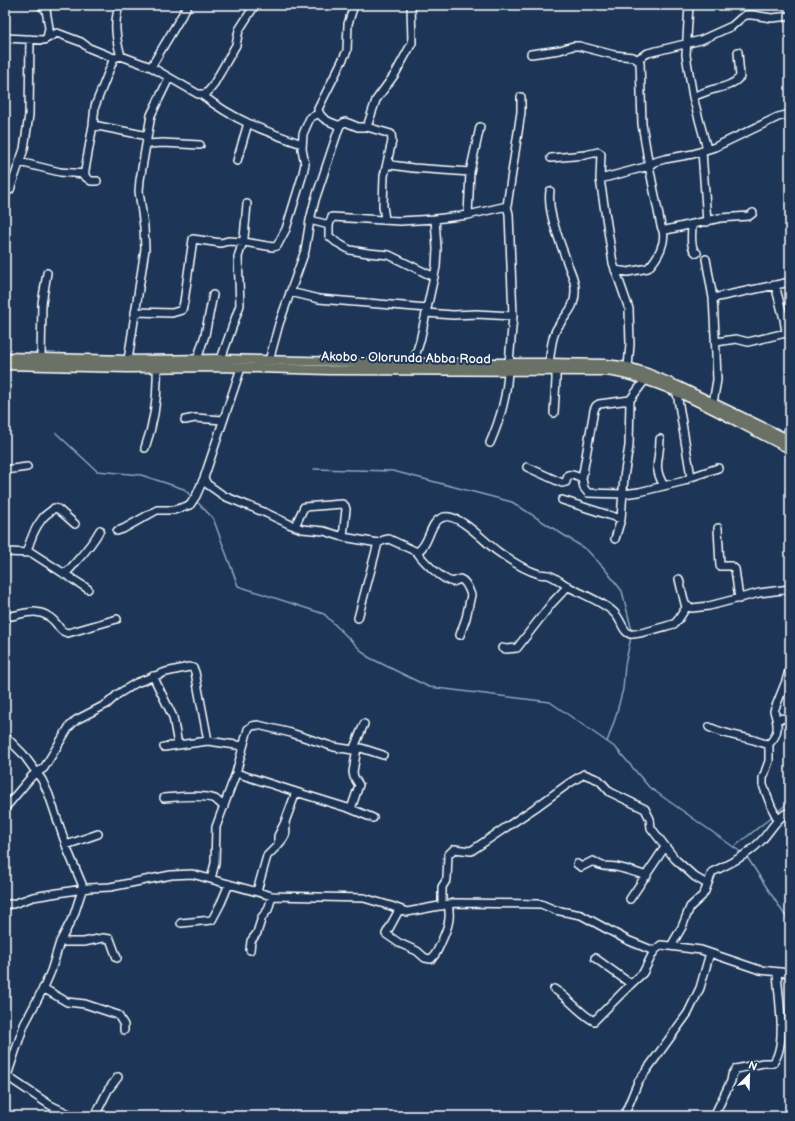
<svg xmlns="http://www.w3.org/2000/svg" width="795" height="1121" viewBox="0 0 795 1121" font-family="'Balsamiq Sans',sans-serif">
  <rect width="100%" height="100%" fill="#1d3557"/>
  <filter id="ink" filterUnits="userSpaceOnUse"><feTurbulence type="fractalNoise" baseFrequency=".025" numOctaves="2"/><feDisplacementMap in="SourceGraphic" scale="8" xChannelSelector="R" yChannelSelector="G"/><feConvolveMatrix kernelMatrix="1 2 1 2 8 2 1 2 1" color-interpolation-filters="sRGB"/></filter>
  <g filter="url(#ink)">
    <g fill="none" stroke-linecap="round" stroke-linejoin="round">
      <path stroke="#91a5bb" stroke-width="1.5" d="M 56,433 L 97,471 L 141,475 L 184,489 L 192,497
        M 314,469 L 393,471 L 512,502 L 587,550 L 604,568 L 622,591 L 632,631
        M 196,501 L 213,518 L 238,586 L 324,614 L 368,657 L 429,687 L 550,702 L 616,748 L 649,787 L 742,853
        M 607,742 L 615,719 L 623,689 L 625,665 L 631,637
        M 776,813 L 790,801
        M 734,847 L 774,815
        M 747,857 L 790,923"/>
      <g stroke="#fff" stroke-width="10">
        <path id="minor" d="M 40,5 L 46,10 L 49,28 L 47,38
          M 120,5 C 113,20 116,41 121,56
          M 689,5 L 686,55 L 693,97 L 707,149
          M 5,38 L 44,40 L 57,33 L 81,42 L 89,48 L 114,58 L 121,56 L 151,67 L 198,94 L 206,94 L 212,87 L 236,45 L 239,30 L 255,5
          M 531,54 L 560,50 L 573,46 L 579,46 L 614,55 L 633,57 L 640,62 L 642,124 L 649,166 L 661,226 C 669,240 657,259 648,268 L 628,272 L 615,270
          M 637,59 L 648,53 L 701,40 L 732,26 L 741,18 L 746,15 L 752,15 L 772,18 L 790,16
          M 151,67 L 188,5
          M 202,95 C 234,120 264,131 302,144
          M 693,97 C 699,94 705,92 711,90 C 722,87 732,86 740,77 L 738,52
          M 93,125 L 143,135 L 147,138
          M 340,126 C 331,122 320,120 318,109 L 347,51 L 348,24 L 354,5
          M 367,127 L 376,100 L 395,74 L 412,43 L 411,5
          M 147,144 L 163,143 L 200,145
          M 702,151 L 707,222
          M 551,158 L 585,155 L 598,152 L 601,154 L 600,179 L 613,263 L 629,309 L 630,344 L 628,367
          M 237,161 L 248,123
          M 388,161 L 391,165 L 413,168 L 470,172
          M 19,162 L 60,172 L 85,174
          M 600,179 L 649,166 L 654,162 L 665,159 L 693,154 L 715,147 L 778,117 L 790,114
          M 97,181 L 91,181 L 84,176 L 93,125 L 95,106 L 114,58
          M 5,192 L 10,190 L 24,149 L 29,115 L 30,39
          M 468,215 L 470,172 L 480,127
          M 310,220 L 329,225
          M 692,225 C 692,234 689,249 697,253
          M 663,230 L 666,230 L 720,218 L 749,216 L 753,213
          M 706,259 L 713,298 L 716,354 L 717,380 L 713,403
          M 434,277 L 389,255 L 368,253 L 350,250 L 336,242 L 329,236 L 329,225 L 332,217 L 400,221 L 435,219 L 468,215 L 507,206
          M 775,285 L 784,319 L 786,333
          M 290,292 L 319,299 L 427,308
          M 713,298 L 790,282
          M 135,312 L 172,313 L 182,310 L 184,302 L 193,239 L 221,243 L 228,241 L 244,242 L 273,247 L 277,246 L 286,229 L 302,177 L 305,164 L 302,149 L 303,134 L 310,118 L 319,113
          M 426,313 L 453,315 L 476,314 L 513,316
          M 716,342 L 736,339 L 748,342 L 790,332
          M 41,358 L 42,303 L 47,273
          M 221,359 L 240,305 L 238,257 L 244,238 L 247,204
          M 128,360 L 145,249 L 144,227 L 139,191 L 140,180 L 151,115 L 169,78
          M 197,360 L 205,335 L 213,295
          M 269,361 L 279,324 L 305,251 L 310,220 L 315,200 L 340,125 L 345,122 L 348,123 L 358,127 L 367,127 L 391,134 L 392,141 L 384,176 L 383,206 L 385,219
          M 413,363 L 420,341 L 436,267 L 437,249 L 435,219
          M 509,363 L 513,316 L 509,214 L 507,206 L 521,112 L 521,97
          M 549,363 C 551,352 551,339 556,330 C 565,314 576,309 575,289 C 575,279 570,271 567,262 C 560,241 547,213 550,191
          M 241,368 L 204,478 L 207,484 L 224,496 L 266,513 L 289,524 L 302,529 L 324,531 L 343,537 L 378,543 L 384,540 L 389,539 L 417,552 C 431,544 428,521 444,517 C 459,513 485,542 497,551 C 508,559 526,570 539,574 C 543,575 547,574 551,576 C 558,579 563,584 569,587 C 582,594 595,599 607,607 C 610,609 614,612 616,615 C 621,620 623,632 630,634 C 636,636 666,626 674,624 L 678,620 L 687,606
          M 677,393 L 691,477
          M 554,413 L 556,380 L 556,371
          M 185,420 L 195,418 L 223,420
          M 660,439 C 660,461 652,465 664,486
          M 789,440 L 788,432 L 790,424
          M 490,443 C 500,420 507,396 508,371
          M 145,448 C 154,423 158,395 157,368
          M 527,467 L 562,483 L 566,482 L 568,475 C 573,474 578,477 582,479 L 584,488 L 588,493 L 623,494 L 639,492 L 684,481 L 691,477 L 718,468
          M 5,470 L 27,467
          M 582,479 L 594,410 L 596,406 L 599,404 L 630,400
          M 562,500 L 621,519
          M 295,526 L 304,507 L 342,504 L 345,506 L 346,509 L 343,537
          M 718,528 L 720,566 L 731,566 L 735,569 L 739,599
          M 117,531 L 123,529 L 157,510 L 174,510 L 190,505 L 196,496 L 204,478
          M 615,539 L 621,519 L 624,477 L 629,446 L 630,400 L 645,380
          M 5,552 L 32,553 L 88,589
          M 27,552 C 30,540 34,529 42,519 C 45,514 51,512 54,508 L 58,509 L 75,524
          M 417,552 C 423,561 442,580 453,582 L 460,579 C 466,581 469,589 471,595 L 466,618 L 460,635
          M 64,574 C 69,571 72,567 75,563 C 85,552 93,543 100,530
          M 679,579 L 685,604 L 687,606 L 692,608 L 709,606 L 759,593 L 790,589
          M 5,617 C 23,615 39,605 54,621 C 60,627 59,631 68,633 L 117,619
          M 358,618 L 378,543
          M 502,648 L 506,649 L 517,648 L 552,603 L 568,586
          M 153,676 L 173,717 L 178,745 L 164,747
          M 777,718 L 790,719
          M 709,727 C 723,734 738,736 754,740 C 760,742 763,744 769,744 C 780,733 778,724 774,711 L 786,681 L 790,667
          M 5,736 L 23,754 L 42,780 L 49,795 L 68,851 L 82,884 L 82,890 L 74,915 L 60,942 L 51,971 L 45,985 L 24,1025 L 5,1082
          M 769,744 L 769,761 L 763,778 L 763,785 L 771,806 L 778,820
          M 178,745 L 208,741 L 243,746
          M 353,750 L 364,724
          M 236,773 L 296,792 L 285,822 L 278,836 L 278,845 L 267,856 L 257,891
          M 296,792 L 351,809 L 373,818
          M 164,798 C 178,797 202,794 215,799 C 218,801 221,804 224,807
          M 5,808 L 32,776 L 44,768 L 69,727 L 76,720 L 107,704 L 118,694 L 136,683 L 166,672 L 189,667 L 193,668 L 195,672 L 208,741
          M 351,809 L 359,785 L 354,777 L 353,772 L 357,748
          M 66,845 L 98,834
          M 278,845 C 286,836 287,835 285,822
          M 577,864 L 581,867 L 593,861 C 605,869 605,865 616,867 C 627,869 637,873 647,876
          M 211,879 L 215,863 L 216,827 L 236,773 L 248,729 L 252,726 L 258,725 L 291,733 L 334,747 L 353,750 L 361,748 L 383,755
          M 630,899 L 665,847
          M 5,904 L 13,904 L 33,897 L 89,888 L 110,887 L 171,875 L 192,874 L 272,896 L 364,898 L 391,906 L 407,912 L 455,903 L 541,904 L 555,910 L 581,915 L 627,940 L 654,951
          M 442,906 L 442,887 L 447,879 L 448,855 L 454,849 L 471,851 L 539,805 L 568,784 L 584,774 L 599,780 L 610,792 L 645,809 L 650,819 L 651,828 L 675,859 L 695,877 L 707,884
          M 399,910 L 386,934 L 399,943 L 417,951 L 425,958 L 431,959 C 436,955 437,951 440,945 C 446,931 452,920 448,905
          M 181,923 L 212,920 L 221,903 L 229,884
          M 60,942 L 84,942 L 103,938 L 110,939 L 117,958
          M 671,946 L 682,927 L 690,907 L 702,896 L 705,891 L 712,872 C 729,864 746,856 760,842 C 770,832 776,818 790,811
          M 250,950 L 251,941 L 257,933 L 262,917 L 268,910 L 272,896
          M 595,958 L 631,984
          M 43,988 L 67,1002 L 85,1004 L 118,1015 L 124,1025 L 124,1030
          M 554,989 C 569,998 579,1013 594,1021 L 631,984 L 643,973 L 654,951 L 661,945 L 701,950 L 760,970 L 790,973
          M 5,1075 L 50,1105 L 73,1116
          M 95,1116 L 108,1090 L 118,1077
          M 624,1116 L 638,1082 L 688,1013 L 700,988 L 710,953
          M 714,1116 L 731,1081 L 732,1075 L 736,1069 L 763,1063 L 773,1063 C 788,1045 778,996 777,972"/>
      </g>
      <g stroke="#fff" stroke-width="11">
        <path id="major" d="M 5,357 L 128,360 L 221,359 L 388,363 L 549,363 L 606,364 L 628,367 L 647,373 L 680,387 L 790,440
          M 5,365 L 127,368 L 220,367 L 328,370 L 605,371 C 667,378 734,422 790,449"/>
      </g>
      <use href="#minor" stroke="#1d3557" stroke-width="7"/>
      <use href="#major" stroke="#6a7166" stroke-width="8"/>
    </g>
  </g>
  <g text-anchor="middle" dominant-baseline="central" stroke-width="4" stroke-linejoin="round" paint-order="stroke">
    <g font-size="13" fill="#fff" stroke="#1d3557">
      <text transform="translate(406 358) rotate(1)">Akobo - Olorunda Abba Road</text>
    </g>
  </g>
  <rect width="795" height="1121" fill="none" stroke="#1d3557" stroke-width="20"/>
  <rect x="10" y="10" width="775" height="1101" fill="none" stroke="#fff" stroke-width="1.5" filter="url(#ink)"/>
  <g transform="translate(749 1075) rotate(23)" stroke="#1d3557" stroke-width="3" paint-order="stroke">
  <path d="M0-3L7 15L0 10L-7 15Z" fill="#ffffff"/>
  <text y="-6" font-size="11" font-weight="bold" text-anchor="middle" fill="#ffffff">N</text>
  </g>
</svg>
